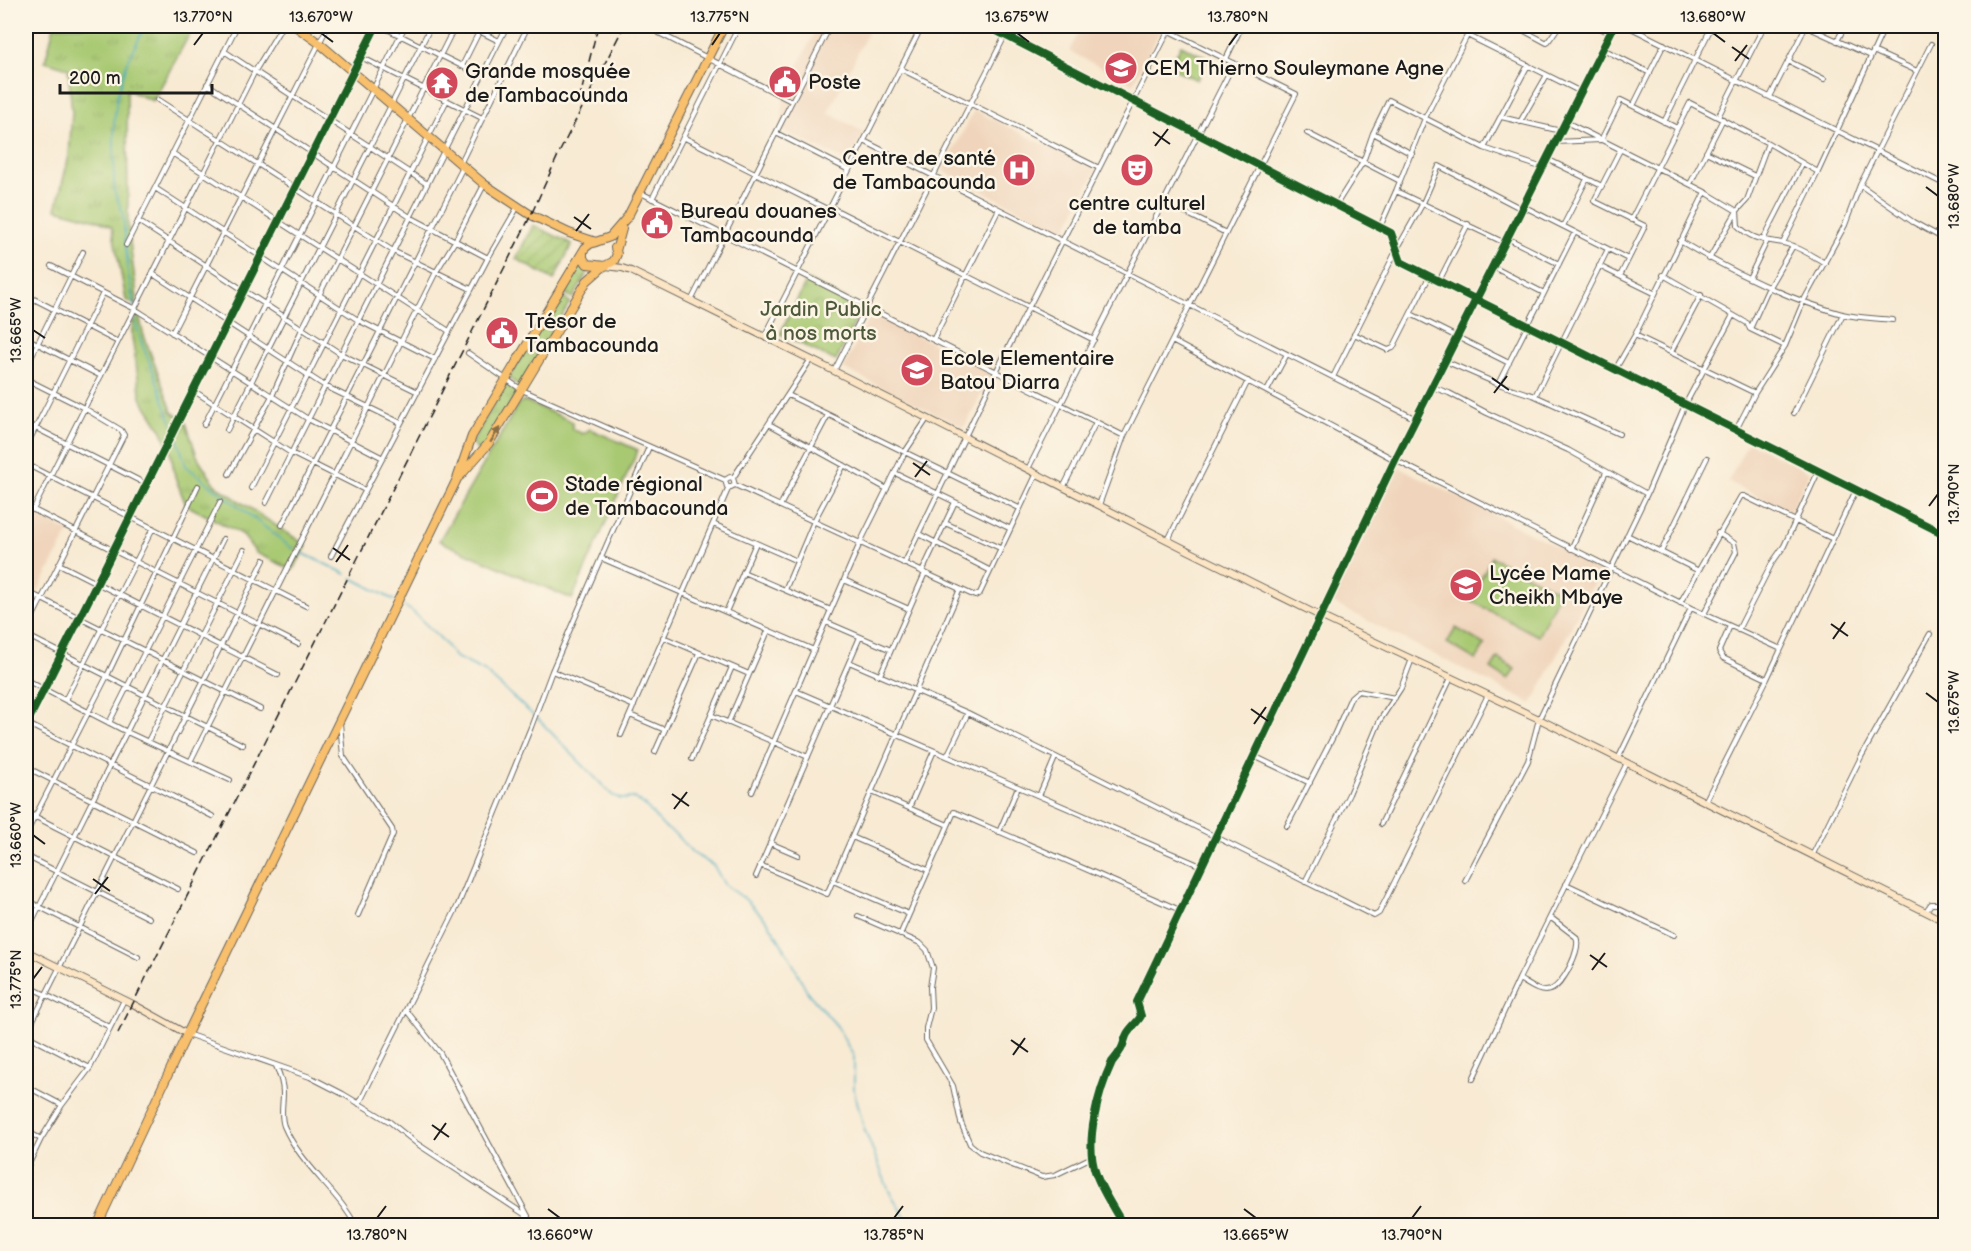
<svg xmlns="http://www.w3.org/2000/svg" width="1971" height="1251" viewBox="0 0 1971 1251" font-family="'Balsamiq Sans',sans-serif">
  <defs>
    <pattern id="grass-tufts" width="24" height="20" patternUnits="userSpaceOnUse" patternTransform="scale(1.5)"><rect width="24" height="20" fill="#a8c972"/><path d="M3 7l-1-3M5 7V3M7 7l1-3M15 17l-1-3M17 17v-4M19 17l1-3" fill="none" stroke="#90ac62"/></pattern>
    <pattern id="park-crowns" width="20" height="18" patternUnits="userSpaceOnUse" patternTransform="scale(1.5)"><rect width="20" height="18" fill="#a8c972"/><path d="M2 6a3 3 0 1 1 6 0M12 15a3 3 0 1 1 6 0" fill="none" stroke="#90ac62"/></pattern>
    <pattern id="garden-furrows" width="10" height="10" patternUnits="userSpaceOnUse" patternTransform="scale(1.5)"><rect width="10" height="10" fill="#a8c972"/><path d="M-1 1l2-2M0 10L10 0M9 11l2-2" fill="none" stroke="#90ac62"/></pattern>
  </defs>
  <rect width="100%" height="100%" fill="#fcf5e5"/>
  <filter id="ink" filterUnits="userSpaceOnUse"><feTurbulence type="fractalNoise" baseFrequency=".0167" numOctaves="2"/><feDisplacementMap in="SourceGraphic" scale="12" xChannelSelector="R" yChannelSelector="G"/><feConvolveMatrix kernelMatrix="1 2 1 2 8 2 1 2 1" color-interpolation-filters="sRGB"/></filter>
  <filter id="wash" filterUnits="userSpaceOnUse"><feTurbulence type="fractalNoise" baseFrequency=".008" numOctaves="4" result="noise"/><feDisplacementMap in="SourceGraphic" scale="24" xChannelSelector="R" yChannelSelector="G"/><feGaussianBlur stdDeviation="1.35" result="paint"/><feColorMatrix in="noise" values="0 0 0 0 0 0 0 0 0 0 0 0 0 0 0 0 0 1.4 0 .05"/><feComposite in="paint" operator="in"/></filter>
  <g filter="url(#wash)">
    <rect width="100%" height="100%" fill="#f8ead3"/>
    <path fill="#f0d5bc" d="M 818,26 L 871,26 L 828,113 L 864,132 L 848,162 L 781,130 L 784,94 Z
      M 1082,26 L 1148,26 L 1160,31 L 1133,84 L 1069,51 Z
      M 974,110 L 1096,170 L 1064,232 L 943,171 Z
      M 872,313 L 992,373 L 964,428 L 843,368 Z
      M 1748,442 L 1810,472 L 1790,512 L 1728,482 Z
      M 1399,467 L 1601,569 L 1532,704 L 1331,602 Z
      M 26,510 L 69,532 L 37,593 L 26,587 Z"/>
    <path fill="url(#grass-tufts)" stroke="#627247" stroke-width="1.5" d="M 52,26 L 194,26 L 153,101 L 127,90 L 128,225 L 137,298 L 136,305 L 126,300 L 112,227 L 97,220 L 56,209 L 69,156 L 72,112 L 68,68 L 45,61 L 54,27 Z
      M 579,265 L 587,269 L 588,272 L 573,298 L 561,292 Z
      M 559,296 L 570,302 L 520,387 L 509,378 Z
      M 139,314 L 143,333 L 172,411 L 186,423 L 197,456 L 215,485 L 307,546 L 293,570 L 256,553 L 242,534 L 186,505 L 175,477 L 171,454 L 162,431 L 141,398 L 132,337 L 132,323 Z
      M 507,385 L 515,390 L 516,395 L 486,446 L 477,450 L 472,443 L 504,386 Z"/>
    <path fill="url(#park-crowns)" stroke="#627247" stroke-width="1.5" d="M 807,280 L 862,308 L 836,361 L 780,334 Z"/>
    <path fill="url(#garden-furrows)" stroke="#627247" stroke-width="1.5" d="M 533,225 L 572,244 L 554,280 L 516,259 Z"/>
    <path fill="#a8c972" stroke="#627247" stroke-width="1.5" d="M 1181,45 L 1207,58 L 1197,80 L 1170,67 Z
      M 525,401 L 569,420 L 572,422 L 572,429 L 583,434 L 590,429 L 638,450 L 572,599 L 439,541 L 519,403 Z
      M 1492,557 L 1560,592 L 1538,636 L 1469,600 Z
      M 1456,628 L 1485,645 L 1476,660 L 1447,643 Z
      M 1498,658 L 1515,669 L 1508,680 L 1491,669 Z"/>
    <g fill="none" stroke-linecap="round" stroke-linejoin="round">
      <path stroke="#40a9c0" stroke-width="1.5" d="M 134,307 L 128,272 L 123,213 L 114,191 L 114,122 L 117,97 L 127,63 L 145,26
        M 134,312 C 138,341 147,353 156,379 C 162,394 166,410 172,424
        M 176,434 L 186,466 L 293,549
        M 300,552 L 346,574
        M 352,578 L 394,600
        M 401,604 L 413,612 L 442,640 L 455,657 L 484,671 L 533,715
        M 537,718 L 612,795 L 621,799 L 634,798 L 645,805 L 663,826 L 676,835 L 693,853 L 714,866 L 724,884 L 745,899 L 768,922 L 789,956 L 808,993 L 837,1026 L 854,1057 L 854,1090 L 864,1128 L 889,1191 L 908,1222 L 908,1226"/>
    </g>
  </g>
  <g filter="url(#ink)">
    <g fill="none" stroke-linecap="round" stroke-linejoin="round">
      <g stroke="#69645c" stroke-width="6">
        <path id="street" d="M 381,26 L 482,76
          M 469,26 L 499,41
          M 814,26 L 826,32
          M 987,26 L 1391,233 L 1401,262 L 1946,535
          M 1515,26 L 1547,43 L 1559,26
          M 1596,26 L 1610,33
          M 1627,26 L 1946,185
          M 1805,26 L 1871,56
          M 659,33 L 791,101
          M 1467,35 L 1581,92
          M 1837,41 L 1845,26
          M 1603,49 L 1650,73
          M 224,51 L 427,184
          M 1873,51 L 1917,71
          M 361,57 L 482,118
          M 1226,59 L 1241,28 L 1236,26
          M 1788,61 L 1824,79
          M 462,66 L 482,26
          M 901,69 L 1099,168
          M 207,84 L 410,217 L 488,258
          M 1770,97 L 1806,26
          M 158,100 L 393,251 L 471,289
          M 1633,106 L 1664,44
          M 1501,117 L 1561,131
          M 1718,117 L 1764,26
          M 1520,122 L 1547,75
          M 1566,122 L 1705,192 L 1737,211 L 1738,226 C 1757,244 1768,238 1790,245 C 1802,249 1814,257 1825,263
          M 1664,122 L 1712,26
          M 776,133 L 849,170
          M 1307,133 L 1400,181
          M 1373,133 L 1412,154
          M 683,137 L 829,210
          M 864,141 L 1416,419
          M 1555,142 L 1601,140 L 1621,100 L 1677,128
          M 1484,148 L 1528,65
          M 1706,152 L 1755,176
          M 172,153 L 449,331
          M 1547,159 L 1602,186
          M 461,162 L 528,26
          M 1690,184 L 1723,119
          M 1860,185 L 1913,222 L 1946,240
          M 155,188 L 358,320 L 435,359
          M 1396,191 L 1505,243
          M 641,193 L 1124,436
          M 652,199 L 739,26
          M 1164,202 L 1226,233
          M 1336,205 L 1363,162 L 1373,133 L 1389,100 L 1484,148 L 1543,168
          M 1523,206 L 1628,259
          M 830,207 L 1094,340
          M 1631,220 L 1690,103 L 1768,143 L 1818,172
          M 138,221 L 341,354 L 418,392
          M 1563,226 L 1587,179
          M 1380,227 L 1396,191 L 1425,118 L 1472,26
          M 1507,238 L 1559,264
          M 1763,240 L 1802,164
          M 1680,241 C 1730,271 1785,298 1842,314 C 1858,318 1876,318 1893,320
          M 1783,243 L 1818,172 L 1885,26
          M 126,245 L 237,26
          M 1709,259 L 1737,211 L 1747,200 L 1768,143
          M 51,266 L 135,309 L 308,419 L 383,458
          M 1599,266 L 1654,293
          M 1493,267 L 1544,293
          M 153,274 L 325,386 L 401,423
          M 1620,276 L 1645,226 L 1594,201 L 1620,150
          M 1749,278 L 1767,241
          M 1439,281 L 1468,224
          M 26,295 L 118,342
          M 691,301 L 830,26
          M 1411,314 L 1509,363
          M 1733,315 L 1747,323 L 1750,329 L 1785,346
          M 1750,329 L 1769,287 L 1793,246
          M 172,333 L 328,26
          M 1354,334 L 1388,350 L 1393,348 L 1429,277
          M 1635,335 L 1755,393
          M 765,336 L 922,26
          M 26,338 L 101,376
          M 933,340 L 999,209
          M 1172,341 L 1395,460 L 1691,608 L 1781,649
          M 1671,352 L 1701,295
          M 468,353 L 522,390 L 725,480
          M 1445,361 L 1498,384 L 1535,396 L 1619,434
          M 26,367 L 83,252
          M 1615,370 L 1635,335 L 1705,192
          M 834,371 L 1010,26
          M 1333,377 L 1396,251 L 1423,203 L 1439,166 L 1522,209
          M 26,379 L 84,408 L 121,430 L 124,435 L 26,630
          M 1498,384 L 1575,232
          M 1432,387 L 1449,393 L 1487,413 L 1568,450 L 1647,494
          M 194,391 L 291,453 L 365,490
          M 1267,391 L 1287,354
          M 788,395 L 1019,508
          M 1535,396 L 1608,249
          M 1794,413 L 1843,314
          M 26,423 L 146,484
          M 769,424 L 887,489
          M 204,425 L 405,26
          M 227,430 L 431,26
          M 1736,430 L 1755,393 L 1785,346 L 1804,300 L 1845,225 L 1860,185 L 1931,44
          M 26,447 L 103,293
          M 26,464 L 306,606
          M 1028,469 L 1234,63
          M 895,473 L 1009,528
          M 229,474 L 272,396 L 302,329 L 455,26
          M 733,478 L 730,477 L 725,480 L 727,487 L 731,487 L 735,485 L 733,478 L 811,359
          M 735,485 L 975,596 L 980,593 L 1036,475
          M 251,488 L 447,100
          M 1063,488 L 1096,422
          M 266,503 L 507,26
          M 1099,505 L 1124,436 L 1296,94 L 1159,26
          M 26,506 L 298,644
          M 780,506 L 828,415
          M 33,510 L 255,71 L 282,26
          M 945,523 L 1000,548
          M 713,524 L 797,561
          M 282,525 L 463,167
          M 919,534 L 989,570
          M 1627,535 L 1697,570
          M 1168,540 L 1248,381
          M 1571,549 L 1606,472
          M 1661,552 L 1707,458
          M 331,556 L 488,258 L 517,208
          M 601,558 L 814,650
          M 59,564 L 278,675
          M 904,564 L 996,372 L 1171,26
          M 743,572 L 831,610
          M 922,572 L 955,502
          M 844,580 L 909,609
          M 785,590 L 814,521 L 844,465
          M 26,591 L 260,709
          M 1680,603 L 1741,496 L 1744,496 L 1833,539
          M 726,612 L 756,543
          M 1704,614 L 1736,552 L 1734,543 L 1718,533
          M 826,622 L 891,650
          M 1730,626 L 1719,651 L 1723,658 L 1767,679
          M 1738,630 L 1772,563 L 1784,546 L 1818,472
          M 26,635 L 243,745
          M 663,637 L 749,674
          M 849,662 L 968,713 L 1374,916 L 1379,913 L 1488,695
          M 552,671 L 634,706
          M 880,675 L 925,573
          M 26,680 L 127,732 L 230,780
          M 796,691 L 1201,866
          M 65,700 L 153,528
          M 630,715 L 665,730
          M 711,715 L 808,757
          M 26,723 L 212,816
          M 109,723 L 220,502
          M 340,723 L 343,756 L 392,829 L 393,834 L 358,915
          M 728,723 L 768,631
          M 621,735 L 729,487
          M 148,741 L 244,550
          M 655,752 L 699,653
          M 947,756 L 968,713
          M 1254,756 L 1310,783
          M 692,759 L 732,667
          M 1618,759 L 1691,608
          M 191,760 L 436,272 L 455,241 L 484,185
          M 26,767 L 197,853
          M 752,792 L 860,543 L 905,452 L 927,419
          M 872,792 L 948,825
          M 1039,796 L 1055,758
          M 1705,802 L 1767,679 L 1856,490
          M 909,808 L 934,751
          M 26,812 L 178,889
          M 1381,824 L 1451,678
          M 1287,826 L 1334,735 L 1351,697 L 1358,691 L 1395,698
          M 999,832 L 1018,787
          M 26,834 L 107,676 L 198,486
          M 852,837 L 928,870
          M 770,843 L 798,855
          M 26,856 L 149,918
          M 1812,856 L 1861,757 L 1930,634
          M 760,865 L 827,894 L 960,589
          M 756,876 L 860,637
          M 833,881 L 909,914
          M 1465,881 L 1528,761 L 1539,719 L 1647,494 L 1685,405 L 1733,315 L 1663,275
          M 1305,882 L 1349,794 L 1380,720 L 1401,688 L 1412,659
          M 1566,884 L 1674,935
          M 26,900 L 138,957
          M 1926,911 L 1931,904 L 1946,904
          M 858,916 L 920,943 L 927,950 L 933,968 L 930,987 L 931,1008 L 926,1028 L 926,1040 L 953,1086 L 961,1123 L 970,1144 L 980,1152 L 1042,1177 L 1055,1175 L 1092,1157
          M 26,933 L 223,539
          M 900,935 L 954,812 L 1180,910
          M 1519,979 C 1528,984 1540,994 1550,990 C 1563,986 1582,948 1576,937 L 1550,917
          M 26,985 L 110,1027
          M 406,1010 L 440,1053 L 528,1216
          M 26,1034 L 264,560
          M 187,1034 L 310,1077 L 343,1094 L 390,1122 L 416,1143 L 524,1214 L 533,1226
          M 26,1035 L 90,1068
          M 276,1066 C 280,1075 283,1084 283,1093 C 283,1105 280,1115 284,1126 C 300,1164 337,1190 356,1226
          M 1473,1079 L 1519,979 L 1627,763
          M 26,1086 L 62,1105
          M 359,1104 L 458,905 L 531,727 L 552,671 L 649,447
          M 26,1131 L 41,1139
          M 26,1170 L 41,1139 L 62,1105 L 90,1068 L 124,1000
          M 1126,1226 L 1122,1223 C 1113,1207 1102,1191 1096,1174 C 1084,1143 1098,1092 1112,1062 C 1115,1058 1118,1055 1120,1051 C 1124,1046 1124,1039 1127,1034 C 1131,1027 1137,1023 1141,1016 L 1137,1002 L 1395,460 L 1614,26"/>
      </g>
      <g stroke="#69645c" stroke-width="8">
        <path id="secondary" d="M 606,266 L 622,268 L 631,271 L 834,371 L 1189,551 L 1320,616 L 1539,719 L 1946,922
          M 26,725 L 376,26
          M 26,951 L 133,1004 L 187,1034"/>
      </g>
      <g stroke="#69645c" stroke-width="10">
        <path id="highway" d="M 295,26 L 319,43 L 484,184 L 531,215 L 569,233 L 596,242
          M 627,218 L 724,26
          M 616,251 L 622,229
          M 583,253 L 583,258 L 587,264 L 605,266 L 614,261 L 617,254 L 615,248
          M 460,476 L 489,443 L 587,281 L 604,266
          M 97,1226 L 187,1034 L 457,479 L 472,436 L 585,248 L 590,244 L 610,237 L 629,215"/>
      </g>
      <use href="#street" stroke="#fff" stroke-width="4"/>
      <use href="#secondary" stroke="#fce5c4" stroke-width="6"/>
      <use href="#highway" stroke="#f8bf6c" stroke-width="8"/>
      <path stroke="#1c1c1c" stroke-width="1.5" stroke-dasharray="9 4.5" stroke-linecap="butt" d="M 579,101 L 598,26
        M 118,1033 L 531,215 L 560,151 L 624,26"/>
      <g stroke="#fcf5e5" stroke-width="11">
        <path id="cycleway" d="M 987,26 L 1391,233 L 1401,262 L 1946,535
          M 26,725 L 376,26
          M 1126,1226 L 1122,1223 C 1113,1207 1102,1191 1096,1174 C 1084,1143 1098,1092 1112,1062 C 1115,1058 1118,1055 1120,1051 C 1124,1046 1124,1039 1127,1034 C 1131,1027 1137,1023 1141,1016 L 1137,1002 L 1395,460 L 1614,26"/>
      </g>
      <use href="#cycleway" stroke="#1b5e20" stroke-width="8"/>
    </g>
    <defs><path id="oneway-solid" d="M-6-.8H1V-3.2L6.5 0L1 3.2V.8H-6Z" transform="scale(1.5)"/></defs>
    <use fill="#8a6e44" href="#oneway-solid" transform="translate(495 435) rotate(-58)"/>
  </g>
  <path fill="none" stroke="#1c1c1c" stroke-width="2" d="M 321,33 L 333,42M 1017,33 L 1029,42M 1713,33 L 1725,42M 194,45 L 203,33M 712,45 L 720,33M 1229,45 L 1238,33M 1732,47 L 1749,59M 1735,61 L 1747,45M 1153,132 L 1170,144M 1155,146 L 1168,129M 1926,187 L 1938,196M 574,217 L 591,229M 576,231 L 589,214M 33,330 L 45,338M 1492,378 L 1509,390M 1494,393 L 1507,376M 913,463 L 930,475M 915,477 L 927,461M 1929,506 L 1938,494M 333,548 L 350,560M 336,562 L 348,545M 1831,624 L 1848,636M 1833,639 L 1845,622M 1926,693 L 1938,702M 1251,709 L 1268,721M 1254,724 L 1266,707M 672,794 L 689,806M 674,809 L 687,792M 33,835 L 45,844M 93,879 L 110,891M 95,894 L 108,877M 1590,955 L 1607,967M 1592,970 L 1605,953M 33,979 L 42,967M 1011,1040 L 1028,1052M 1013,1055 L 1025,1038M 432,1125 L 449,1137M 434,1140 L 446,1123M 548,1209 L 560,1218M 1244,1209 L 1256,1218M 377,1218 L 386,1206M 894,1218 L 903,1206M 1412,1218 L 1421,1206"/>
  <defs>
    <g id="school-disc" transform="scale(1.725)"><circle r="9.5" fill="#d1495b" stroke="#fcf5e5"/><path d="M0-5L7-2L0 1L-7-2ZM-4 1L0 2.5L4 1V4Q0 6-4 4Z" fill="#fff"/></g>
    <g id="civic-disc" transform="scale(1.725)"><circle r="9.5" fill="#d1495b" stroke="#fcf5e5"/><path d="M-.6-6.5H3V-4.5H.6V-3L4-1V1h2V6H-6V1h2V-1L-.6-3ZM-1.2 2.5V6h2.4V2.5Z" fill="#fff"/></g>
    <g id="temple-disc" transform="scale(1.725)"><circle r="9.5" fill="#d1495b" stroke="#fcf5e5"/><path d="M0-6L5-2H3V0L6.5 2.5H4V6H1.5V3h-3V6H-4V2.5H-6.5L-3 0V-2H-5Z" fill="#fff"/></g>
    <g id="hospital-disc" transform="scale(1.725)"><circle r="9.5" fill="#d1495b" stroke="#fcf5e5"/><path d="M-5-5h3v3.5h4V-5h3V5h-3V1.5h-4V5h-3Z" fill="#fff"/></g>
    <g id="theatre-disc" transform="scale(1.725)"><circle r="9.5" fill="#d1495b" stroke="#fcf5e5"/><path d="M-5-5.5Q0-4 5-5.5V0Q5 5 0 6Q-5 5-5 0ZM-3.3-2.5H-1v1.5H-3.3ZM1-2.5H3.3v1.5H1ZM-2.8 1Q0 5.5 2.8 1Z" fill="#fff"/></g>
    <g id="stadium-disc" transform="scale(1.725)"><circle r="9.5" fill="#d1495b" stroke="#fcf5e5"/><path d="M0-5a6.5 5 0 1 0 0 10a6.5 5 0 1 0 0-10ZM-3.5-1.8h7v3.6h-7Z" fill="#fff"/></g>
  </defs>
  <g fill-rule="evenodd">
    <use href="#school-disc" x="1121" y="68"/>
    <use href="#civic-disc" x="785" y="82"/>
    <use href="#temple-disc" x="442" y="83"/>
    <use href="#hospital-disc" x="1019" y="170"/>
    <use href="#theatre-disc" x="1137" y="170"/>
    <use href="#civic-disc" x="657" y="223"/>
    <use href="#civic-disc" x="502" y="333"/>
    <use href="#school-disc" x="917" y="370"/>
    <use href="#stadium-disc" x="542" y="496"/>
    <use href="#school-disc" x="1466" y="585"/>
  </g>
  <g text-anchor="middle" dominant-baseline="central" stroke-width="5" stroke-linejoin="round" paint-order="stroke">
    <g font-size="21" fill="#1c1c1c" stroke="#fcf5e5" text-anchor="start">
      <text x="1144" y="68">CEM Thierno Souleymane Agne</text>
      <text x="465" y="71">Grande mosquée<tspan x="465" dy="24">de Tambacounda</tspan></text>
      <text x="808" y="82">Poste</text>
      <text x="996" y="158" text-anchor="end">Centre de santé<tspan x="996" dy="24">de Tambacounda</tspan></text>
      <text x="1137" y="203" text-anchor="middle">centre culturel<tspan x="1137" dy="24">de tamba</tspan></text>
      <text x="680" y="211">Bureau douanes<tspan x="680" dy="24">Tambacounda</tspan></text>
      <text x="525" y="321">Trésor de<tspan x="525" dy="24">Tambacounda</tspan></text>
      <text x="940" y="358">Ecole Elementaire<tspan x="940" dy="24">Batou Diarra</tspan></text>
      <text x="565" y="484">Stade régional<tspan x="565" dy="24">de Tambacounda</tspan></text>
      <text x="1489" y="573">Lycée Mame<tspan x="1489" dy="24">Cheikh Mbaye</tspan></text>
    </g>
    <g font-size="21" fill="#4d593a" stroke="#fcf5e5">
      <text x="821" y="309">Jardin Public<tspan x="821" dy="24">à nos morts</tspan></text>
    </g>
  </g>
  <rect width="1971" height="1251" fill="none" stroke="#fcf5e5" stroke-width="66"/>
  <path d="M60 84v9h152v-9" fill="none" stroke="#1c1c1c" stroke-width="3"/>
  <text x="69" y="84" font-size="18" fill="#1c1c1c" stroke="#fcf5e5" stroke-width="4.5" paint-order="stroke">200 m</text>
  <rect x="33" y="33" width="1905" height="1185" fill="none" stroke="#1c1c1c" stroke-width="2"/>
  <g font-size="15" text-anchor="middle" fill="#1c1c1c">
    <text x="203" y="22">13.770°N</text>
    <text x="321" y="22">13.670°W</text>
    <text x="720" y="22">13.775°N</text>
    <text x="1017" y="22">13.675°W</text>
    <text x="1238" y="22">13.780°N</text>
    <text x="1713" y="22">13.680°W</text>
    <text transform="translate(1954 196) rotate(-90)" y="5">13.680°W</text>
    <text transform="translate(16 330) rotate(-90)" y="5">13.665°W</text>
    <text transform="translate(1954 494) rotate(-90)" y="5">13.790°N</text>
    <text transform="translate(1954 702) rotate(-90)" y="5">13.675°W</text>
    <text transform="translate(16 835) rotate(-90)" y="5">13.660°W</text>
    <text transform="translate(16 979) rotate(-90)" y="5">13.775°N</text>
    <text x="377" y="1240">13.780°N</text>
    <text x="560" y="1240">13.660°W</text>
    <text x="894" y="1240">13.785°N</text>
    <text x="1256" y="1240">13.665°W</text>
    <text x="1412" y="1240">13.790°N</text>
  </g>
</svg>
